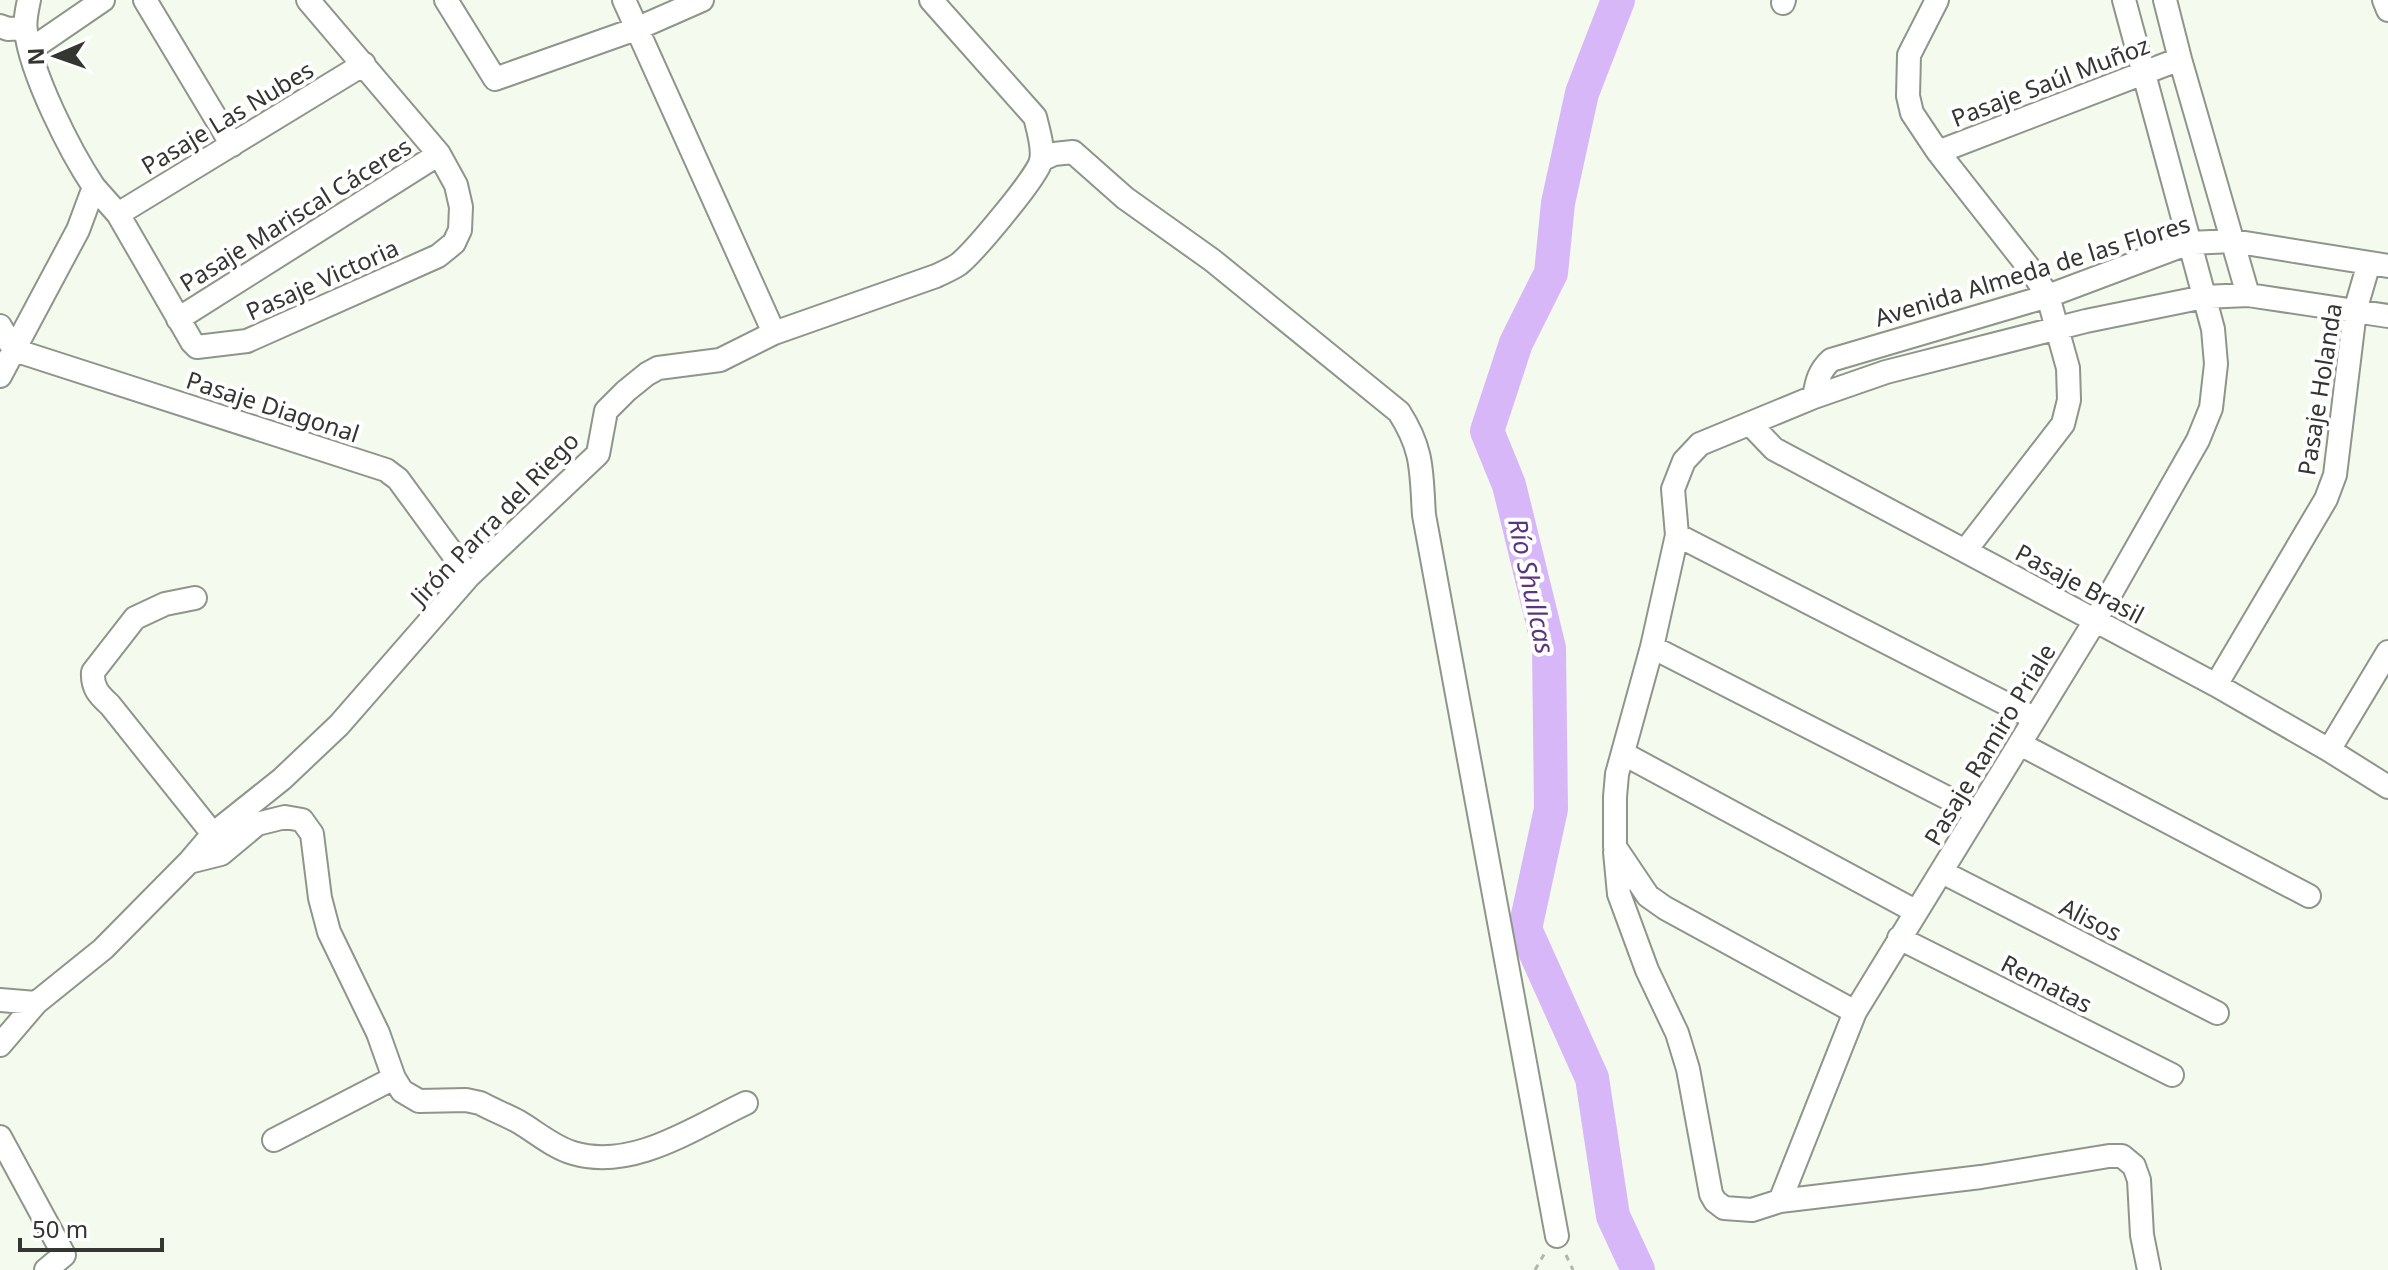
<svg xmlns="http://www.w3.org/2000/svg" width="2388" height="1270" viewBox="0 0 2388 1270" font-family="'Noto Sans',sans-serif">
  <rect width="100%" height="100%" fill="#f4faee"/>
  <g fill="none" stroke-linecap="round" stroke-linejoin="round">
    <path stroke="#d7b7f8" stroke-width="34" d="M 1618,0 L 1582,93 L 1558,203 L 1551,273 L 1516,343 L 1487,431 L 1509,485 L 1549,648 L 1551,809 L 1525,929 L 1592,1078 L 1613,1216 L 1638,1270"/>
    <g stroke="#8e9589" stroke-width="26">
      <path id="minor" d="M 145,0 L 232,145
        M 446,0 L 495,79 L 636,29 L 702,0
        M 624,0 L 774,333
        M 1937,0 L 1909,55 L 1908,96 L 1912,113 L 1938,152 L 2030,269 L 2048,296 L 2068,368 L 2069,400 L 2063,424 L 1965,551
        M 2165,0 L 2180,59 L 2248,295
        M 2384,0 L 2388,10
        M 1783,3 L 1784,0
        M 0,26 L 8,29 L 25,28
        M 30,50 L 103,0
        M 1938,152 L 2180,59
        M 1041,160 L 1054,154 L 1073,152 L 1125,198 L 1212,260 L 1399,412 C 1424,451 1421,472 1424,515 L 1557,1236
        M 94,187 L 118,214 L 192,342 L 197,347 L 247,341 L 438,256 L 454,243 L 460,230 L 461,207 L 456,185 L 439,154 L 308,0
        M 118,214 L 364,64
        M 178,319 L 439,154
        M 0,326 L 14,350 L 386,470 L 398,479 L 469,576
        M 0,376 L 78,230 L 94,187 C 70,151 31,74 26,31 C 24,21 27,10 29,0
        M 1814,397 C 1817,381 1819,371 1831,360 L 2048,296 L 2189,243 L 2233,241 L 2388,266
        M 1750,424 L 1774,449 L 2216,685 L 2329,750 L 2388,787
        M 1677,535 L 2034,718
        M 195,598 L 165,604 L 135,618 L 93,672 C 92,688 99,695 110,705 L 213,834
        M 1652,647 L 1977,813
        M 2216,685 L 2326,499 L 2335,475 L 2355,311 L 2369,263
        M 2020,744 L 2309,896
        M 2329,750 L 2388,652
        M 1624,754 L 1915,911
        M 1615,852 L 1619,894 L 1647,970 L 1677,1033 L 1688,1069 L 1711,1194 L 1715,1201 L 1724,1208 L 1752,1210 L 1780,1201 L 1981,1177 L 2109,1156 L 2122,1156 L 2134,1166 L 2139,1180 L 2142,1235 L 2149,1270
        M 189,862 L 221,854 L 257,824 L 285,817 L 302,820 L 312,834 L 320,898 L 329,932 L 378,1033 L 394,1078 L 402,1091 L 419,1101 L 466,1100 L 480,1103 C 493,1110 506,1115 519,1122 C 536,1132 553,1147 573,1153 C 633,1171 695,1127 746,1103
        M 1942,872 L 2217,1013
        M 1899,938 L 2172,1075
        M 0,1000 L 36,1003
        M 1855,1012 L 1665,908 L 1648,896 L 1615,847 L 1615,797 L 1617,774 L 1652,647 L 1677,535 L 1673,489 L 1684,461 L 1700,444 L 1814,397 L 1886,372 L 2086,321 L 2204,297 L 2248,295 L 2388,316
        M 0,1045 L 36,1003 L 103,949 L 189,862 L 213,834 L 282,779 L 339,725 L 469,576 L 598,454 L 606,411 L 626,391 L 647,374 L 658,368 L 720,360 L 774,333 L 936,276 C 944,272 952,269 959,264 C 974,252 1037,177 1041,161 C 1044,148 1038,129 1035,117 L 931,0
        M 0,1137 L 64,1255 L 46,1270
        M 274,1140 L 394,1078
        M 1780,1201 L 1855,1012 L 2095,621 L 2198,440 L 2211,408 L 2216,364 L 2213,329 L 2124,0"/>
    </g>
    <path stroke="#b2b7ae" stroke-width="3" stroke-dasharray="6 6" stroke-linecap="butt" d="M 1566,1255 L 1573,1270
      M 1535,1270 L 1546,1251"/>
    <use href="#minor" stroke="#fff" stroke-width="22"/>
  </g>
  <g text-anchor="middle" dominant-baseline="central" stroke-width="8" stroke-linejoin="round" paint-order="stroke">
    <g font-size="24" fill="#333631" stroke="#fff">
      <text transform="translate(2050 81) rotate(-21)">Pasaje Saúl Muñoz</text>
      <text transform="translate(227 117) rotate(-31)">Pasaje Las Nubes</text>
      <text transform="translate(295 214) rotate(-32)">Pasaje Mariscal Cáceres</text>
      <text transform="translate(2032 270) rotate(-17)">Avenida Almeda de las Flores</text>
      <text transform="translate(322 279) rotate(-24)">Pasaje Victoria</text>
      <text transform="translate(2319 389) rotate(-81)">Pasaje Holanda</text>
      <text transform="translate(273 406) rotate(18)">Pasaje Diagonal</text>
      <text transform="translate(494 518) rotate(-46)">Jirón Parra del Riego</text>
      <text transform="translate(2080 583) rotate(28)">Pasaje Brasil</text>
      <text transform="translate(1989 744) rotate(-59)">Pasaje Ramiro Priale</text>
      <text transform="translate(2091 919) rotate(27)">Alisos</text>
      <text transform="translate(2047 983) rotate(27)">Rematas</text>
    </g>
    <g font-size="26" font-style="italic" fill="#5c347f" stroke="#fff">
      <text transform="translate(1532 586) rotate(78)">Río Shullcas</text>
    </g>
  </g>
  <g transform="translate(56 56) rotate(268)" stroke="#ffffff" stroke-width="6" paint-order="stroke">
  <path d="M0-6L14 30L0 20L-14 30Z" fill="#333631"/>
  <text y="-12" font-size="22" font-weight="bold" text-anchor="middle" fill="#333631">N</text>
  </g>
  <path d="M20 1238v12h142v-12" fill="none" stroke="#333631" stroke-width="4"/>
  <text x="32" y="1238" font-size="24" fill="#333631" stroke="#ffffff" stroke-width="6" paint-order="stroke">50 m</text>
</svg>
